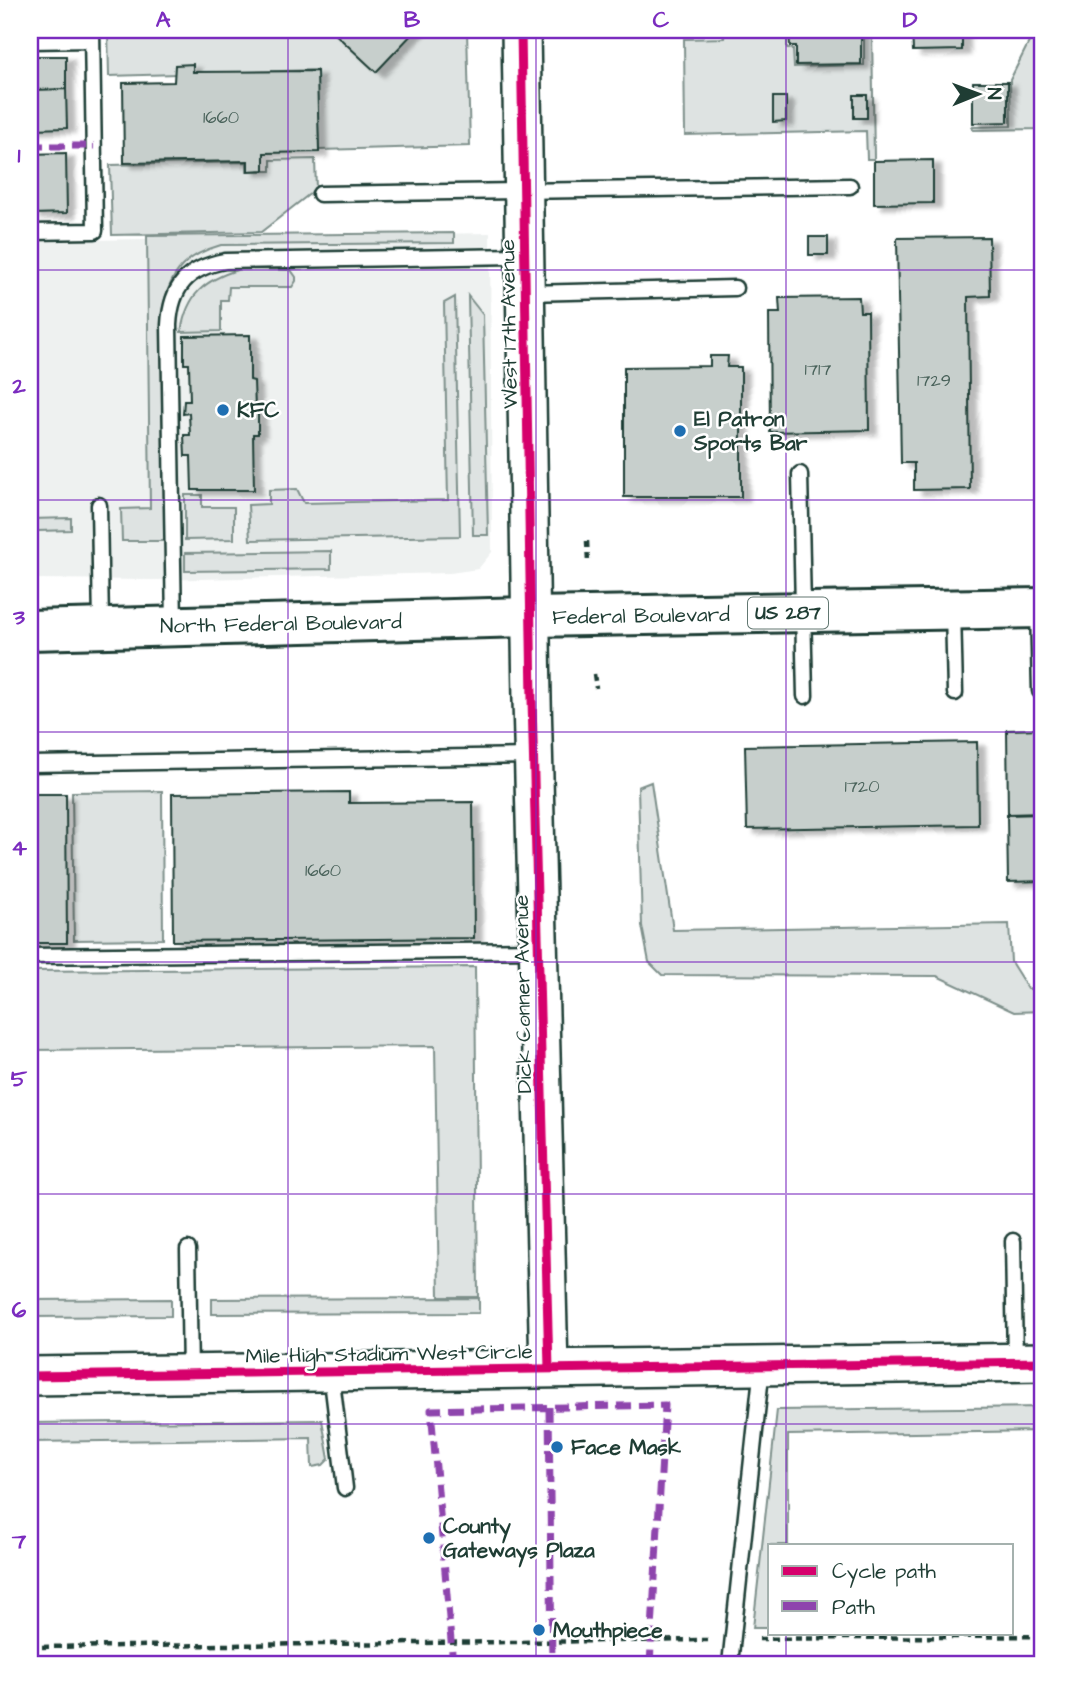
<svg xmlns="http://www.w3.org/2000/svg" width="1073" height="1694" viewBox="0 0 1073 1694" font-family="'Architects Daughter',sans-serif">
  <defs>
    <filter id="shadow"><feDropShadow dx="8" dy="4.5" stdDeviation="2" flood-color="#0004"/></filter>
  </defs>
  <rect width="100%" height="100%" fill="#fff"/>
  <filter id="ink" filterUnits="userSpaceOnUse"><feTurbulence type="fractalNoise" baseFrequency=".0143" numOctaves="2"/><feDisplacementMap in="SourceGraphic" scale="14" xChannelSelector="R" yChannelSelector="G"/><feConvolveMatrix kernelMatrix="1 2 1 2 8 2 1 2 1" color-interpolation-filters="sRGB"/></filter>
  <g filter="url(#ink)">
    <path fill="#eef1f0" d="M 490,233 L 492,552 L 478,569 L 450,573 L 156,580 L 30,579 L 30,241 Z"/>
    <path fill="#dee3e2" stroke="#7e908b" stroke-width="2" d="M 108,30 L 467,30 L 470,146 L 319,150 L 316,70 L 109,76 Z
      M 787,30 L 787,48 L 793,49 L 794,67 L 864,65 L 864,30 L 872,30 L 874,159 L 867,159 L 866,131 L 685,135 L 684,39 L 724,38 L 725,31 Z
      M 1035,30 L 1043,30 L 1043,129 L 973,130 L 972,127 L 1011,126 L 1010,80 Z
      M 315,159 L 316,189 L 261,232 L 112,235 L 110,165 L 247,162 L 247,171 L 271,171 L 271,160 Z
      M 454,233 L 454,243 L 221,245 C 186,255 171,271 163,307 L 166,541 L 122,541 L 121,509 L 150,508 L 147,236 Z
      M 240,269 L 291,270 L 296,277 L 296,281 L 292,287 L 229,287 L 228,300 L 221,300 L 221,331 L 181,332 C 187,294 204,280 240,269 Z
      M 468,296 L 483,315 L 488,535 L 473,535 Z
      M 455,297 L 460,536 L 250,540 L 248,505 L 269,504 L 269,490 L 297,489 L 304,503 L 448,500 L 444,303 Z
      M 185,495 L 202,495 L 202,507 L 234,507 L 234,539 L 185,540 Z
      M 71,518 L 71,530 L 38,531 L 30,538 L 30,519 Z
      M 331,551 L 331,569 L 185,571 L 185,553 Z
      M 651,782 L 673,930 L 1009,924 L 1011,962 L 1028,989 L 1043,989 L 1043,1011 L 1014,1012 L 937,976 L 662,975 L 649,962 L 642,926 L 638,787 Z
      M 162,791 L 163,939 L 74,940 L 72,792 Z
      M 475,967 L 478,1297 L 439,1297 L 435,1046 L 30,1050 L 30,971 Z
      M 479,1298 L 479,1313 L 212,1314 L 212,1299 Z
      M 171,1299 L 171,1316 L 30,1317 L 30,1300 Z
      M 1043,1407 L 1043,1431 L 788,1435 L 788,1545 L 770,1545 L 770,1628 L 753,1628 L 777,1410 Z
      M 322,1420 L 329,1459 L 323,1465 L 312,1467 L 311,1438 L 30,1442 L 30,1423 Z"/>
    <path fill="#c7cfcc" stroke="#1f3d34" stroke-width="2" filter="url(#shadow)" d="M 331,30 L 416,30 L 376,72 Z
      M 789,30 L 861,30 L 861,64 L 796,65 L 796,46 L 790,46 Z
      M 912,30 L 962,30 L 962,50 L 913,51 Z
      M 32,56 L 66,56 L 66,89 L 33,90 Z
      M 30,61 L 32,61 L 33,129 L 30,129 Z
      M 193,64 L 193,72 L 317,71 L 319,152 L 264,153 L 264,170 L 248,171 L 248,161 L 124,163 L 123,83 L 174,82 L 175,65 Z
      M 973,82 L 1008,82 L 1008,122 L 973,123 Z
      M 66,89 L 67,128 L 33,129 L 33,90 Z
      M 854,95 L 867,95 L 867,118 L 854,118 Z
      M 773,97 L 786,97 L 786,121 L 773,122 Z
      M 66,153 L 67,213 L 32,214 L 30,154 Z
      M 933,160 L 933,203 L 874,204 L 874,161 Z
      M 809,237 L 828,237 L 828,255 L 809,255 Z
      M 989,237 L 990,296 L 968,297 L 970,489 L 914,490 L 914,463 L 901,463 L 897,238 Z
      M 859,297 L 860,312 L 868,312 L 869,430 L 770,432 L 769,313 L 780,313 L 779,298 Z
      M 250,335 L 250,380 L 254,381 L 255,408 L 258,408 L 258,434 L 253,434 L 254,490 L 192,490 L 191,456 L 185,456 L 184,435 L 190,435 L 189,413 L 183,414 L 184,401 L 190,401 L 189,364 L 184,364 L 184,336 Z
      M 710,356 L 728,356 L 727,367 L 741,367 L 741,497 L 624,497 L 624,367 L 710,366 Z
      M 1037,479 L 1043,479 L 1043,528 L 1038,528 Z
      M 1043,729 L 1043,813 L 1008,814 L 1007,730 Z
      M 977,742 L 978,825 L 747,829 L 745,746 Z
      M 349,792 L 349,803 L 473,802 L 474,938 L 173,941 L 172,794 Z
      M 30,794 L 66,794 L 67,943 L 30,943 Z
      M 1043,814 L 1043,881 L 1008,882 L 1007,815 Z"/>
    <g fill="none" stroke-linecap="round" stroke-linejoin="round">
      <g stroke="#1f3d34" stroke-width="19">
        <path id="service" d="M 30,41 L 92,40
          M 320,194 L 850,186
          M 30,232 L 95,231 L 92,30
          M 527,293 L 735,288
          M 800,474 L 805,696
          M 99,505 L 101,626
          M 1038,609 L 1040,691
          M 953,610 L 955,693
          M 174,625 L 169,325 C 171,286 188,268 225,261 L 524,256
          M 30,764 L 532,756
          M 30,956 L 539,950
          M 1013,1241 L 1015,1362
          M 188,1249 L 190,1373
          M 331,1372 L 345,1488
          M 730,1664 L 762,1366"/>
      </g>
      <g stroke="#1f3d34" stroke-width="42">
        <path id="tertiary" d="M 521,30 L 532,699 L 549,1369
          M 30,1376 L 1043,1362"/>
      </g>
      <g stroke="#1f3d34" stroke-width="44">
        <path id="primary" d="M 30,630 L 532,617 L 1043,608"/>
      </g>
      <path stroke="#1f3d34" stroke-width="4.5" stroke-dasharray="7 5" stroke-linecap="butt" d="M 587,541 L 588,563
        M 594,674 L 596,688
        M 759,1639 L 1043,1636
        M 30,1647 L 708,1640"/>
      <use href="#service" stroke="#fff" stroke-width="14"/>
      <use href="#tertiary" stroke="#fff" stroke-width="37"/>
      <use href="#primary" stroke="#fff" stroke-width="38"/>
      <path stroke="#8e44ad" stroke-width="7" stroke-dasharray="14 7" stroke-linecap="butt" d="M 30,146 L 94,146
        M 549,1407 L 552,1664
        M 453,1664 L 431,1410 L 665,1405 L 650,1664"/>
      <g stroke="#fff" stroke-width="13">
        <path id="cycleway" d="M 521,30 L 532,699 L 549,1369
          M 30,1376 L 1043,1362"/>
      </g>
      <use href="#cycleway" stroke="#d6006c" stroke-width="9"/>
    </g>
  </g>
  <path fill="none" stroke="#7b2cbf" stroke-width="2" stroke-opacity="0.55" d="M 288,30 L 288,1664M 536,30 L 536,1664M 786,30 L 786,1545M 30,270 L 1043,270M 30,500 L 1043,500M 30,732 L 1043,732M 30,962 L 1043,962M 30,1194 L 1043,1194M 30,1424 L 1043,1424M 786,1633 L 786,1664"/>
  <g fill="#1f6fb2" stroke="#fff" stroke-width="2.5">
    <circle cx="223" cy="410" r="7"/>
    <circle cx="680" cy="431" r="7"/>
    <circle cx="557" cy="1447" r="7"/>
    <circle cx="429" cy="1538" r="7"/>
    <circle cx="539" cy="1630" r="7"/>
  </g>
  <g text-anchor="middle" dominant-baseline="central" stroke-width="5" stroke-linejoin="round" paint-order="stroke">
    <g font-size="18" fill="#49625a">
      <text x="221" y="117">1660</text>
      <text x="818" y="369">1717</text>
      <text x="934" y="380">1729</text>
      <text x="862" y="786">1720</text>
      <text x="323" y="870">1660</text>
    </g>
    <rect fill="#fff" stroke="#627771" stroke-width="2" x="748" y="597.5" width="80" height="31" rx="5"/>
    <g font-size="19" font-weight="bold" fill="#1f3d34">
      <text x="788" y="613">US 287</text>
    </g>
    <g font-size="21" fill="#1f3d34" stroke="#fff">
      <text transform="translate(509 324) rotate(-91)">West 17th Avenue</text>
      <text transform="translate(641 616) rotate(-1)">Federal Boulevard</text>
      <text transform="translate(281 624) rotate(-1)">North Federal Boulevard</text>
      <text transform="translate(523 994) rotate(-91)">Dick Conner Avenue</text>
      <text transform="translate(389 1354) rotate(-1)">Mile High Stadium West Circle</text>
    </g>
    <g font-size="21" font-weight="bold" fill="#1f3d34" stroke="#fff" text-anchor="start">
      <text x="237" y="410">KFC</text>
      <text x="694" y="419">El Patron<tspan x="694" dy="24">Sports Bar</tspan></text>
      <text x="571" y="1447">Face Mask</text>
      <text x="443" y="1526">County<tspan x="443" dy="24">Gateways Plaza</tspan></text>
      <text x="553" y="1630">Mouthpiece</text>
    </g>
  </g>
  <rect width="1073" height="1694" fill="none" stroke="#fff" stroke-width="77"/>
  <rect x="768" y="1544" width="245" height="91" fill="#ffffff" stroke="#a5b1ae" stroke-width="2"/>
  <rect x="782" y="1566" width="35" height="10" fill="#d6006c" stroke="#a5b1ae" stroke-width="2"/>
  <text x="832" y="1578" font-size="21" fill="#1f3d34">Cycle path</text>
  <rect x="782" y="1601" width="35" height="10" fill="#8e44ad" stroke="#a5b1ae" stroke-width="2"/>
  <text x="832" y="1614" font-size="21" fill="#1f3d34">Path</text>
  <g transform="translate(978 94) rotate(89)" stroke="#ffffff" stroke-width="5" paint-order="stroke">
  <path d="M0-5L12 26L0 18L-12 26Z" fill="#1f3d34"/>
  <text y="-10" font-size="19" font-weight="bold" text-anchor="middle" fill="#1f3d34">N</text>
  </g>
  <rect x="38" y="38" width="996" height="1618" fill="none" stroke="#7b2cbf" stroke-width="2.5"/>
  <g font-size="23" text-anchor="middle" font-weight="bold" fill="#7b2cbf">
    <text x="163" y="27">A</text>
    <text x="412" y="27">B</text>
    <text x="661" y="27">C</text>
    <text x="910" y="27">D</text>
    <text x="19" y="162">1</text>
    <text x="19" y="393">2</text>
    <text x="19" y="624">3</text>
    <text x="19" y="855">4</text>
    <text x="19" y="1086">5</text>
    <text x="19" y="1317">6</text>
    <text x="19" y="1548">7</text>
  </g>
</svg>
